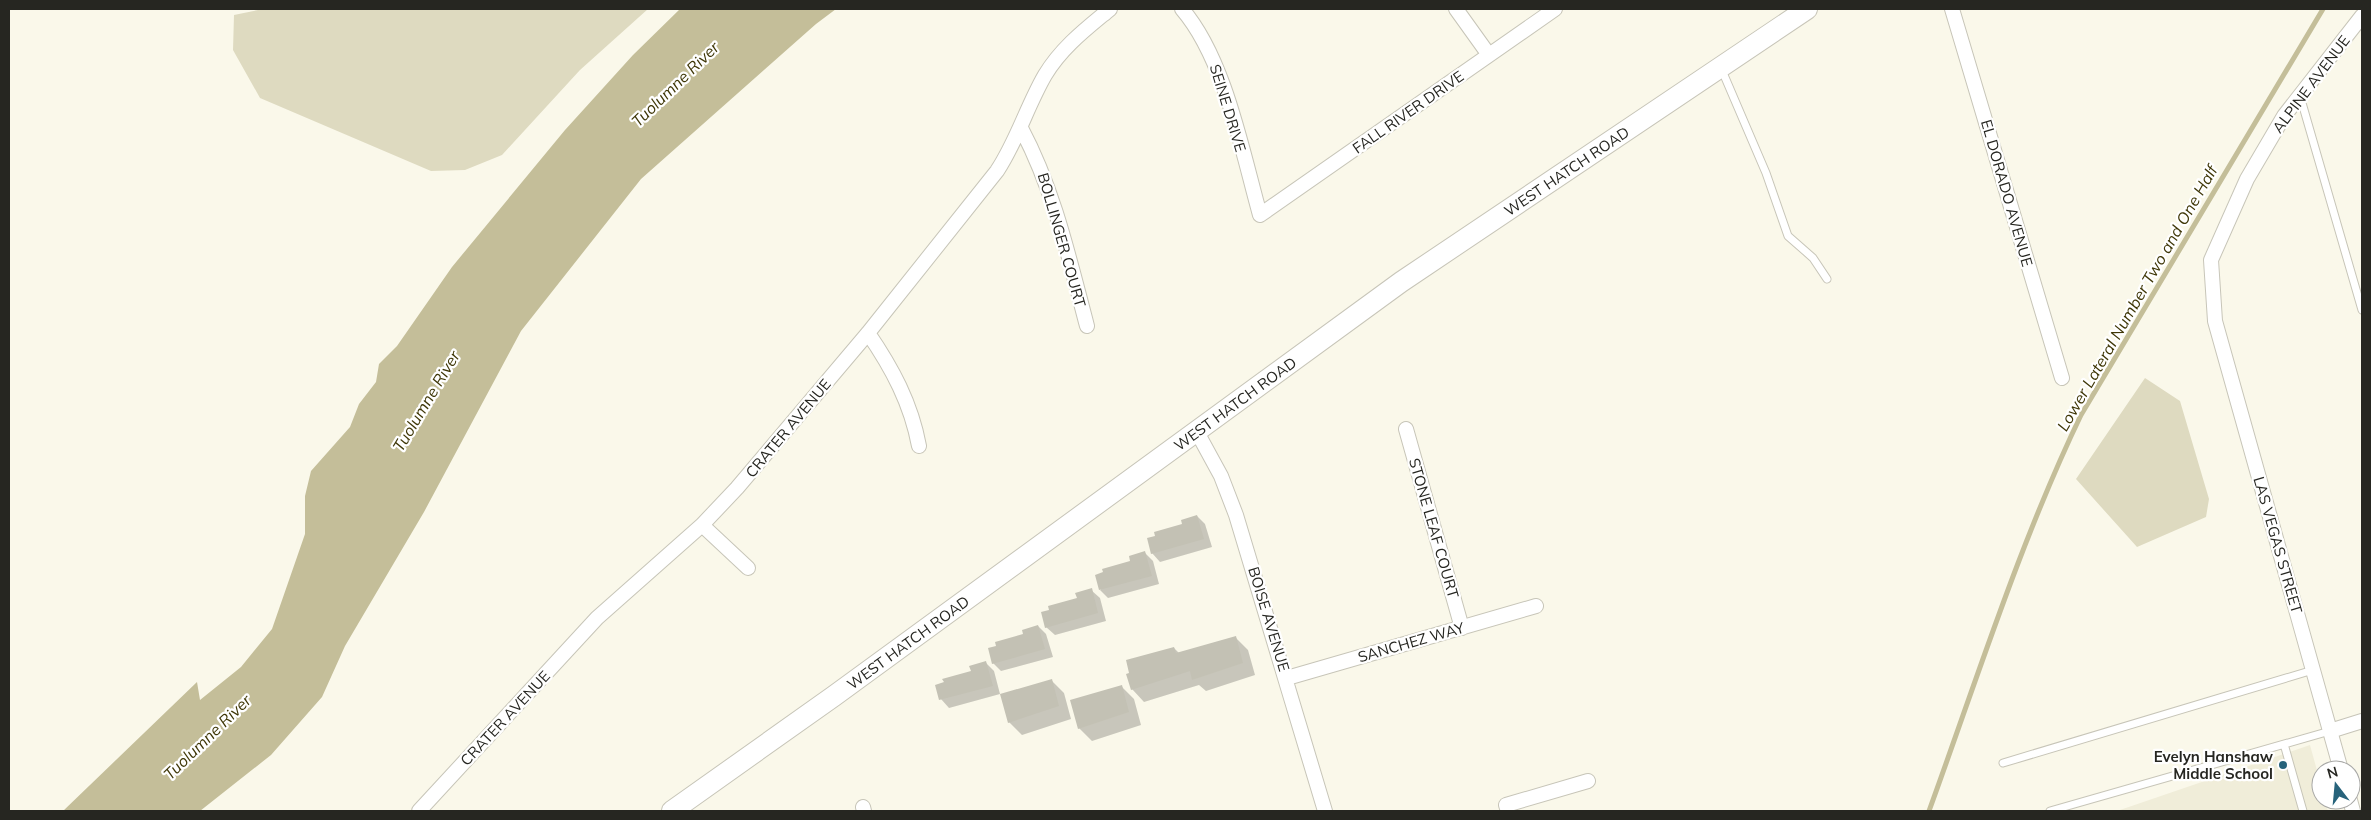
<svg xmlns="http://www.w3.org/2000/svg" width="2371" height="820" viewBox="0 0 2371 820" font-family="Mulish,sans-serif">
  <rect width="100%" height="100%" fill="#faf8ea"/>
  <path fill="#f0edd9" d="M 2310,745 L 2321,785 L 2321,800 L 2325,800 L 2328,811 L 2117,811 Z"/>
  <path fill="#dedac0" d="M 263,9 L 648,9 L 580,70 L 502,155 L 465,170 L 431,171 L 260,98 L 233,50 L 234,15 Z
    M 2145,378 L 2180,401 L 2209,499 L 2206,517 L 2137,547 L 2076,479 Z"/>
  <path fill="#c4be99" d="M 680,9 L 836,9 L 816,24 L 641,179 L 521,331 L 424,512 L 345,646 L 322,697 L 271,755 L 200,811 L 63,811 L 197,682 L 200,700 L 241,667 L 272,629 L 305,534 L 305,496 L 311,471 L 350,427 L 359,404 L 376,382 L 379,364 L 397,346 L 452,267 L 565,130 L 633,55 Z"/>
  <path fill="#0003" d="M 1197,516 L 1205,524 L 1212,547 L 1160,562 L 1152,553 Z
    M 1145,553 L 1153,561 L 1159,584 L 1108,598 L 1100,590 Z
    M 1091,590 L 1100,598 L 1106,621 L 1055,635 L 1046,627 Z
    M 1038,626 L 1046,634 L 1053,657 L 1001,671 L 993,663 Z
    M 1235,637 L 1248,650 L 1255,675 L 1206,691 L 1199,685 L 1144,702 L 1132,689 L 1174,648 L 1179,653 Z
    M 986,663 L 994,671 L 1000,694 L 949,708 L 941,699 Z
    M 1052,681 L 1064,693 L 1071,719 L 1022,735 L 1009,722 Z
    M 1122,687 L 1134,699 L 1141,725 L 1092,741 L 1079,728 Z"/>
  <g fill="none" stroke-linecap="round" stroke-linejoin="round">
    <path stroke="#c4be99" stroke-width="5" d="M 1929,811 C 1977,679 2020,542 2081,415 L 2323,9"/>
  </g>
  <path fill="#c3c1b4" d="M 1197,515 L 1204,539 L 1151,554 L 1147,538 L 1155,536 L 1154,532 L 1182,524 L 1181,520 Z
    M 1145,551 L 1152,576 L 1099,590 L 1095,575 L 1103,572 L 1102,569 L 1130,561 L 1129,556 Z
    M 1092,588 L 1098,613 L 1045,628 L 1041,612 L 1049,610 L 1048,606 L 1077,598 L 1075,593 Z
    M 1038,625 L 1045,649 L 992,664 L 988,648 L 996,646 L 995,642 L 1023,634 L 1022,630 Z
    M 1236,636 L 1243,663 L 1192,680 L 1190,671 L 1131,690 L 1126,674 L 1129,673 L 1126,660 L 1174,647 L 1176,653 Z
    M 986,661 L 993,686 L 939,700 L 935,685 L 944,682 L 942,679 L 971,671 L 969,666 Z
    M 1052,679 L 1059,706 L 1008,723 L 1000,694 Z
    M 1122,685 L 1129,712 L 1078,729 L 1070,700 Z"/>
  <g fill="none" stroke-linecap="round" stroke-linejoin="round">
    <g stroke="#c7c5b8" stroke-width="9">
      <path id="service" d="M 1721,68 L 1766,173 L 1788,236 L 1813,258 L 1827,279
        M 2300,96 L 2362,310
        M 2284,744 L 2303,811
        M 2003,763 L 2313,670
        M 2050,811 L 2330,731"/>
    </g>
    <g stroke="#c7c5b8" stroke-width="16">
      <path id="minor" d="M 1182,9 C 1225,59 1242,151 1260,215 L 1555,9
        M 1456,9 L 1489,55
        M 1952,9 L 2062,378
        M 1021,128 C 1054,190 1069,258 1087,326
        M 868,333 C 892,368 911,403 919,446
        M 1406,429 L 1462,628
        M 1197,432 L 1221,476 L 1236,515 L 1325,811
        M 702,525 L 748,568
        M 1287,678 L 1536,606
        M 2330,731 L 2362,721
        M 2341,770 L 2215,321 L 2211,260 L 2247,179 L 2284,116 L 2362,16
        M 2350,800 L 2353,811
        M 863,807 L 864,811
        M 419,811 L 597,618 L 702,525 L 737,488 L 868,333 L 997,171 C 1017,141 1027,106 1045,75 C 1062,47 1086,29 1110,9
        M 1508,811 L 1506,805 L 1588,781"/>
    </g>
    <g stroke="#c7c5b8" stroke-width="22">
      <g id="secondary">
        <path id="s1" d="M 672,811 L 834,696 L 1401,282 L 1807,9"/>
      </g>
    </g>
    <use href="#service" stroke="#fff" stroke-width="7"/>
    <use href="#minor" stroke="#fff" stroke-width="14"/>
    <use href="#secondary" stroke="#fff" stroke-width="20"/>
  </g>
  <circle fill="#27637b" stroke="#fff" stroke-width="2" cx="2283" cy="765" r="5"/>
  <g text-anchor="middle" dominant-baseline="central" stroke-width="4.5" stroke-linejoin="round" paint-order="stroke">
    <g font-size="15" fill="#262621" stroke="#fff">
      <text transform="translate(2311 84) rotate(-53)">ALPINE AVENUE</text>
      <text transform="translate(1228 108) rotate(73)">SEINE DRIVE</text>
      <text transform="translate(1408 112) rotate(-35)">FALL RIVER DRIVE</text>
      <text stroke="none"><textPath href="#s1" startOffset="1100">WEST HATCH ROAD</textPath></text>
      <text transform="translate(2007 193) rotate(74)">EL DORADO AVENUE</text>
      <text transform="translate(1062 240) rotate(74)">BOLLINGER COURT</text>
      <text stroke="none"><textPath href="#s1" startOffset="695">WEST HATCH ROAD</textPath></text>
      <text transform="translate(788 428) rotate(-50)">CRATER AVENUE</text>
      <text transform="translate(1434 528) rotate(74)">STONE LEAF COURT</text>
      <text transform="translate(2278 545) rotate(74)">LAS VEGAS STREET</text>
      <text transform="translate(1269 619) rotate(73)">BOISE AVENUE</text>
      <text stroke="none"><textPath href="#s1" startOffset="290">WEST HATCH ROAD</textPath></text>
      <text transform="translate(1411 642) rotate(-16)">SANCHEZ WAY</text>
      <text transform="translate(505 718) rotate(-47)">CRATER AVENUE</text>
    </g>
    <g font-size="15" font-weight="bold" fill="#262621" stroke="#fff" text-anchor="end">
      <text x="2273" y="756">Evelyn Hanshaw<tspan x="2273" dy="17">Middle School</tspan></text>
    </g>
    <g font-size="16" font-style="italic" fill="#3f3707" stroke="#fff">
      <text transform="translate(675 84) rotate(-44)">Tuolumne River</text>
      <text transform="translate(2137 298) rotate(-60)">Lower Lateral Number Two and One Half</text>
      <text transform="translate(426 401) rotate(-59)">Tuolumne River</text>
      <text transform="translate(207 737) rotate(-44)">Tuolumne River</text>
    </g>
  </g>
  <rect width="2371" height="820" fill="none" stroke="#262621" stroke-width="20"/>
  <g transform="translate(2336 785) rotate(344)"><circle r="24" fill="#ffffff" stroke="#a8a8a6"/>
  <path d="M0-4L9 19L0 12L-9 19Z" fill="#27637b"/>
  <text y="-8" font-size="14" font-weight="bold" text-anchor="middle" fill="#262621">N</text>
  </g>
</svg>
